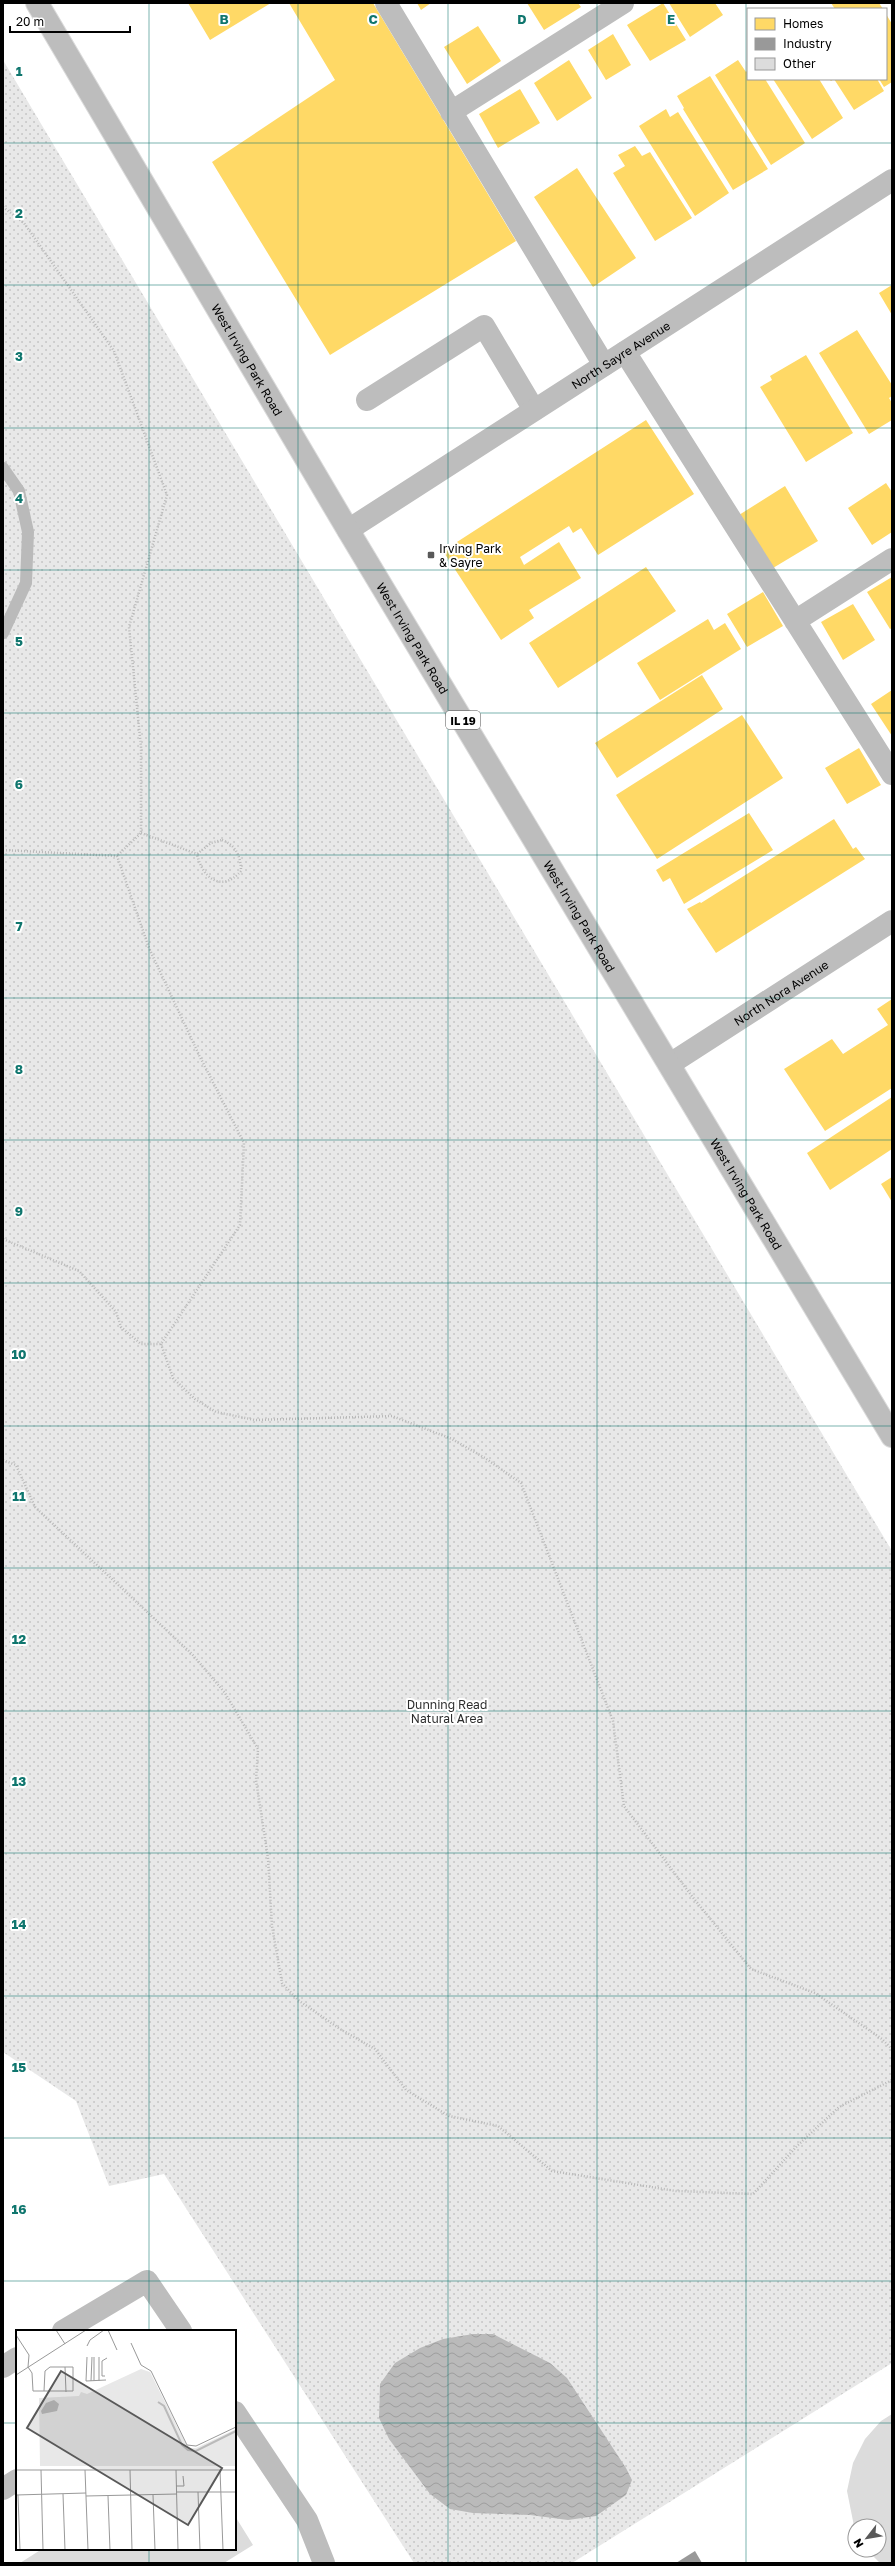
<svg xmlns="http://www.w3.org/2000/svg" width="895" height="2566" viewBox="0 0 895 2566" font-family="'Golos Text',sans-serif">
  <defs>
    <pattern id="park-dots" width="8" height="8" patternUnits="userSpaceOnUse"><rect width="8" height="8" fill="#e8e8e8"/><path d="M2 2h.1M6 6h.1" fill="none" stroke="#c5c5c5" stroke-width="1.8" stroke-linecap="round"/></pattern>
    <pattern id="water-waves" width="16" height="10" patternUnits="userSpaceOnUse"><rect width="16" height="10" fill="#bababa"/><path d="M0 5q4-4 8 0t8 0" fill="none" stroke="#9e9e9e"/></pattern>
  </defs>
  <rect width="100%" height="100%" fill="#fff"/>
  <path fill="url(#park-dots)" d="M 3,60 L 892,1551 L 892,2363 L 572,2563 L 414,2563 L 164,2174 L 109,2186 L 76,2101 L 3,2052 Z"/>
  <path fill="url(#water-waves)" d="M 473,2334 L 493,2334 L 550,2363 L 567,2378 L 626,2468 L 632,2480 L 626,2495 L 596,2516 L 568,2520 L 530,2515 L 473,2513 L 450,2509 L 430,2494 L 389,2439 L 379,2418 L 380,2384 L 395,2363 L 420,2348 L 443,2339 Z"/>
  <path fill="#ffd966" d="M 188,3 L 271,3 L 210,40 Z
    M 289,3 L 373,3 L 516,241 L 330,355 L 212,162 L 335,80 Z
    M 417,3 L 431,3 L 421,10 Z
    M 527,3 L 578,3 L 581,7 L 544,30 Z
    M 663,3 L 686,40 L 650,61 L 627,25 Z
    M 669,3 L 715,3 L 723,15 L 690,37 Z
    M 831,3 L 879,3 L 883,9 L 835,9 Z
    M 886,14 L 892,24 L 892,82 L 884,87 L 879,79 L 886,79 Z
    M 478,26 L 501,61 L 467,84 L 444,47 Z
    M 613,34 L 631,65 L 606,80 L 588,50 Z
    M 569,60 L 592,98 L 557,121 L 534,83 Z
    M 738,60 L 746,72 L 748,70 L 748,79 L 765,79 L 805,143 L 771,165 L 715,75 Z
    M 710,76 L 768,169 L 733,190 L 683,109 L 684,108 L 677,96 Z
    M 773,79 L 819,79 L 843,118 L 812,139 Z
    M 829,79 L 877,79 L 884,91 L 854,110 L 834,79 L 831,81 Z
    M 520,89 L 540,123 L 498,148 L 479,114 Z
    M 666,109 L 670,117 L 678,112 L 729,193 L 695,216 L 639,126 Z
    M 635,146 L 642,156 L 650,152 L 692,218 L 655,241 L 613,173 L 625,166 L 618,155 Z
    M 577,168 L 636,258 L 593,287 L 534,197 Z
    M 892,285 L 892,315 L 879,293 Z
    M 857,330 L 892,385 L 892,396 L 889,398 L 892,403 L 892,420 L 869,434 L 819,353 Z
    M 806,355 L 853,433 L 806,462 L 760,387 L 772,380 L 770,376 Z
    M 646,420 L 694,494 L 598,555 L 581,528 L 573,533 L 569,526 L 520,557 L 524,565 L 559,542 L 581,578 L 529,610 L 534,618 L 501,640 L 443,551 Z
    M 886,483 L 892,492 L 892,532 L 872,545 L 848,508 Z
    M 785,486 L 818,541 L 773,568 L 739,515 Z
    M 646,567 L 676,611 L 558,688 L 529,643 Z
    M 892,577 L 892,628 L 890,629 L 867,592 Z
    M 763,592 L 783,626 L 747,647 L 727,614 Z
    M 853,604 L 875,640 L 843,660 L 821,622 Z
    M 708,619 L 714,630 L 725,623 L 741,649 L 660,700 L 637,663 Z
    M 702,675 L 723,709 L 617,778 L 595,743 Z
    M 892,690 L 892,736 L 871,704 Z
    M 742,715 L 783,778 L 657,859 L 616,795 Z
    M 859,748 L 881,785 L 847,804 L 825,768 Z
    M 749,813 L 773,850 L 684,904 L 670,878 L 663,882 L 656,870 Z
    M 834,819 L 853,849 L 856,847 L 865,859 L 716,953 L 687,909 L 700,902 L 701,903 Z
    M 892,999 L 892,1088 L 825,1131 L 784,1069 L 832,1039 L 843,1054 L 888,1025 L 877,1009 Z
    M 892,1097 L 892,1149 L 830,1190 L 807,1153 Z
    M 892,1177 L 892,1202 L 881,1184 Z"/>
  <path fill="#999" d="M 695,2551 L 702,2563 L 676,2563 Z"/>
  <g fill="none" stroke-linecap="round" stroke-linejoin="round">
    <path stroke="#bababa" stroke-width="12" d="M 3,468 L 19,491 L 28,532 L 26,583 L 3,633"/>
  </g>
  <path fill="#dcdcdc" d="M 892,2414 L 892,2563 L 880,2563 L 867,2550 L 879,2550 L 879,2526 L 854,2526 L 847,2491 L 853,2463 L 865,2439 L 881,2421 Z
    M 235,2516 L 253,2545 L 224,2563 L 20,2563 L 42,2549 L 235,2549 Z"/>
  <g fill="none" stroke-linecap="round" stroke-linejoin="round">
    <g stroke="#dbdbdb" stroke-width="24">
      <g id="primary">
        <path id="s3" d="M 37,3 L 348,530 L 892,1436"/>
      </g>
    </g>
    <path stroke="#b8b8b8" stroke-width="2.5" stroke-dasharray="1 2" stroke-linecap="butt" d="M 3,207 L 24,223 L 114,351 L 167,495 L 129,627 L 141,747 L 141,833 L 117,856
      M 141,833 L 197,854
      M 222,840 C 236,845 241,857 241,871 C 222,893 202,878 197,854 L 211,843 Z
      M 3,850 L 117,856 L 149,948 L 199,1055 L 244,1143 L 240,1225 L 161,1344 L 141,1344 L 121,1327 L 116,1312 L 79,1271 L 3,1239
      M 161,1344 L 173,1378 L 195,1399 L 216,1412 L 255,1420 L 392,1416 L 452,1439 L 485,1458 L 521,1483 L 613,1721 L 624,1806 L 691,1895 L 751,1969 L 815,1993 L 882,2039 L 892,2049
      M 3,1460 L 16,1465 L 35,1507 L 192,1654 L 225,1693 L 258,1749 L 256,1780 L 268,1858 L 272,1926 L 282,1983 L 298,2000 L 340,2029 L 375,2049 L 406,2090 L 449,2116 L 498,2126 L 552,2171 L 676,2191 L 753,2194 L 798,2145 L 839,2107 L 892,2080"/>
    <path stroke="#bdbdbd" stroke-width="22" d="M 386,3 L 604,365
      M 451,112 L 623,3
      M 625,352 L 892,774
      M 367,400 L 484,326 L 534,410
      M 795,621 L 892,559
      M 63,2331 L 147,2281 L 181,2331
      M 3,2367 L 17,2358
      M 235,2412 L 307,2520 L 324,2563
      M 3,2489 L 17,2480"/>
    <g stroke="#bdbdbd" stroke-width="22">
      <path id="s1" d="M 348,530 L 892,180"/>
      <path id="s2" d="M 670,1064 L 892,921"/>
    </g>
    <use href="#primary" stroke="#bdbdbd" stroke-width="22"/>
  </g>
  <path fill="none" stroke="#0f766e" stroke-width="1" stroke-opacity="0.55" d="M 149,3 L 149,2331M 298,3 L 298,2563M 448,3 L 448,2563M 597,3 L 597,2563M 746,3 L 746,2563M 3,143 L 892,143M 3,285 L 892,285M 3,428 L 892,428M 3,570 L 892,570M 3,713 L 892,713M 3,855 L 892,855M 3,998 L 892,998M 3,1140 L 892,1140M 3,1283 L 892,1283M 3,1426 L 892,1426M 3,1568 L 892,1568M 3,1711 L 892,1711M 3,1853 L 892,1853M 3,1996 L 892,1996M 3,2138 L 892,2138M 3,2281 L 892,2281M 3,2423 L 17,2423M 235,2423 L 892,2423M 149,2549 L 149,2563"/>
  <rect fill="#595959" stroke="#fff" stroke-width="1.5" x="427" y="551" width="8" height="8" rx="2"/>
  <g text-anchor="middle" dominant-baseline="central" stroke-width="4" stroke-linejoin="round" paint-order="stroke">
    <rect fill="#fff" stroke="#4c4c4c" stroke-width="1" x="446" y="711" width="34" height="18" rx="3"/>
    <g font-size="11" font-weight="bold" fill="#000">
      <text x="463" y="720">IL 19</text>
    </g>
    <g font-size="12" fill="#000" stroke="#fff">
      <text stroke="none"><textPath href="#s1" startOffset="324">North Sayre Avenue</textPath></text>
      <text stroke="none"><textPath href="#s3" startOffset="414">West Irving Park Road</textPath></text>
      <text stroke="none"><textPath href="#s3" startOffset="738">West Irving Park Road</textPath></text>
      <text stroke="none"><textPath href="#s3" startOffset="1062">West Irving Park Road</textPath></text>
      <text stroke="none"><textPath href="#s2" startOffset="132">North Nora Avenue</textPath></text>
      <text stroke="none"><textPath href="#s3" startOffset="1386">West Irving Park Road</textPath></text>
    </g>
    <g font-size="12" fill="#000" stroke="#fff" text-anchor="start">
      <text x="439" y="548">Irving Park<tspan x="439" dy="14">&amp; Sayre</tspan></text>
    </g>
    <g font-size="12" fill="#2d2d2d" stroke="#fff">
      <text x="447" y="1704">Dunning Read<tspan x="447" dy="14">Natural Area</tspan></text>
    </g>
  </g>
  <g transform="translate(16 2330)">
    <rect width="220" height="220" fill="#fff"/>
    <path d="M 125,39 L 134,42 L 172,118 L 180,118 L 220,99 L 220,136 L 24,136 L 23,68 L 63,66 L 65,62 L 71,64 Z" fill="#e8e8e8"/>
    <path d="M 38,70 L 43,74 L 41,81 L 26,84 L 25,81 L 30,73 Z" fill="#bababa"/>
    <path fill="none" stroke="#bababa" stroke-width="2" d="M 142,72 L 148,76 L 166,115 L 172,120 L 180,121 L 220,101"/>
    <path fill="none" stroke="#999" stroke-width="1" d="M 40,0 L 49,14M 92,0 L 101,20M 0,5 L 13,25 L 12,37M 115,13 L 125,35 L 135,41 L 171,115 L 180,116 L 220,97M 71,16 L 74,10 L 88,0M 71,27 L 70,51 L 90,50M 12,37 L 16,43 L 17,61 L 28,61 L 29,41 L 34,37 L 57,37 L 57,61 L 28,61M 49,37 L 50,62M 0,45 L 70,0M 89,46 L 86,46 L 86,31 L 91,28M 75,51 L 76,27M 78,51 L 78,27M 83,51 L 83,27M 0,140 L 220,140M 25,140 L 27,220M 69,140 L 72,220M 114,140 L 116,220M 160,140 L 162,220M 204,140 L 207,220M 160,156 L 168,156 L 167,146M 160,162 L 220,162M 182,162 L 184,220M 47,164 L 49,220M 0,165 L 70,163M 2,165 L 4,220M 137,165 L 139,220M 70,166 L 161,164M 92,166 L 94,220"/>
    <path fill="#595959" fill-opacity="0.15" stroke="#595959" stroke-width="2" d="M 45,41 L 206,138 L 172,195 L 11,98 Z"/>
    <rect width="220" height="220" fill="none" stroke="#000" stroke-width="2"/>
  </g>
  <g font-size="13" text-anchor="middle" font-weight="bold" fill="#0f766e" stroke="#fff" stroke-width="4" stroke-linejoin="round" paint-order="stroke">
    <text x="224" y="24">B</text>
    <text x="373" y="24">C</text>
    <text x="522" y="24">D</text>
    <text x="671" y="24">E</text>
    <text x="19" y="76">1</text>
    <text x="19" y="218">2</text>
    <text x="19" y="361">3</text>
    <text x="19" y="503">4</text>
    <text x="19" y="646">5</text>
    <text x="19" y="789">6</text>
    <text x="19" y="931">7</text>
    <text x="19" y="1074">8</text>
    <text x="19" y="1216">9</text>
    <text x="19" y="1359">10</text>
    <text x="19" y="1501">11</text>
    <text x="19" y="1644">12</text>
    <text x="19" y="1786">13</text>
    <text x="19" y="1929">14</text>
    <text x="19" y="2072">15</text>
    <text x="19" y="2214">16</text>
  </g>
  <rect width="895" height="2566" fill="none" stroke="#000000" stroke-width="8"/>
  <rect x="747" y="8" width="140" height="72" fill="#ffffff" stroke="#999999"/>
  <rect x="755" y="18" width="20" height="12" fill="#ffd966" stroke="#999999"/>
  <text x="783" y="28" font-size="12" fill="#000000">Homes</text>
  <rect x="755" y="38" width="20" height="12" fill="#999999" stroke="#999999"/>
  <text x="783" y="48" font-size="12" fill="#000000">Industry</text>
  <rect x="755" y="58" width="20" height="12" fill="#dcdcdc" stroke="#999999"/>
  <text x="783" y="68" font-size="12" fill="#000000">Other</text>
  <g transform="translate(867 2538) rotate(239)"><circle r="19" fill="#ffffff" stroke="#999999"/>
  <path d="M0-3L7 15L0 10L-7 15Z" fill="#595959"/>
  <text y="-6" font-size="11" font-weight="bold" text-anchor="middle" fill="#000000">N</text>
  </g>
  <path d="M10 26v6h120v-6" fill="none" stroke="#000000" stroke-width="2"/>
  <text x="16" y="26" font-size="12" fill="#000000" stroke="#ffffff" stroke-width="3" paint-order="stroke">20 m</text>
</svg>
